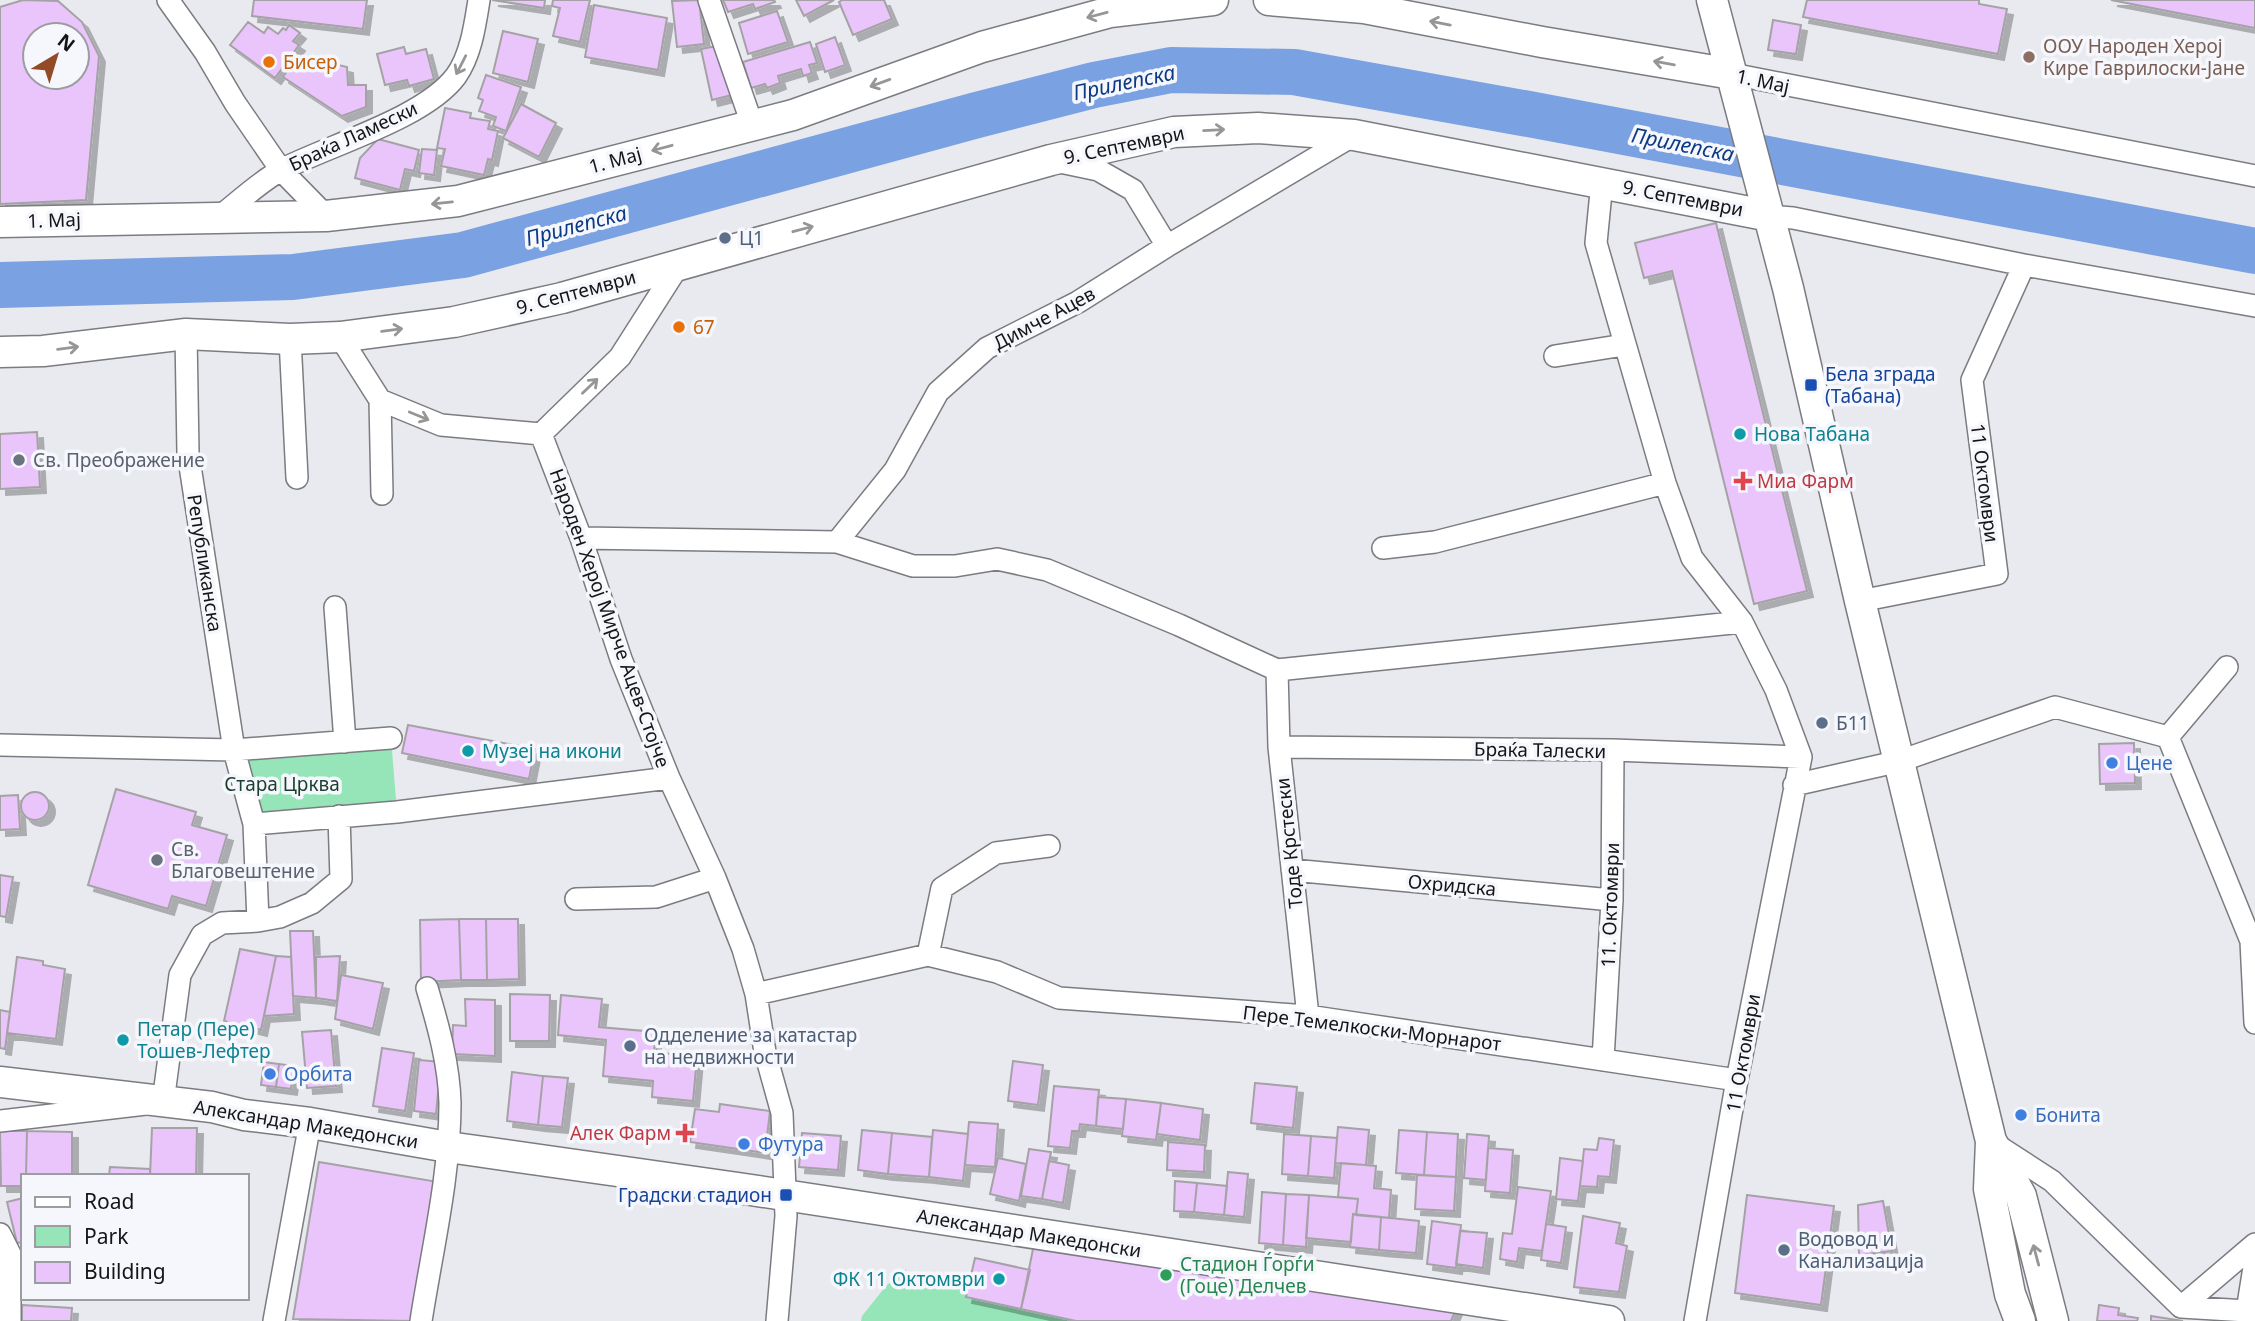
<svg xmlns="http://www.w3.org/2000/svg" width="2255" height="1321" viewBox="0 0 2255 1321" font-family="'Noto Sans',sans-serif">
  <defs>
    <filter id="shadow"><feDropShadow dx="6" dy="6" stdDeviation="0" flood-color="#0004"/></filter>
  </defs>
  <rect width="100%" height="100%" fill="#e9eaef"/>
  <path fill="#95e5b9" d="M 391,738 L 397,812 L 254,824 L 234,750 Z
    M 906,1269 L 905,1280 L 968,1288 L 967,1297 L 1021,1309 L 1030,1270 L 1460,1299 L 1451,1321 L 861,1321 L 862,1316 L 886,1286 Z"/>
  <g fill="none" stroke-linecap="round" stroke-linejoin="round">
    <path stroke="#7aa1e1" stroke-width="46" d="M 0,285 L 293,277 L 463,255 L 977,115 L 1094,85 L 1171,70 L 1294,72 L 1523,113 L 2255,251"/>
  </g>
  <path fill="#eac5fb" stroke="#a5a2a6" stroke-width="2" fill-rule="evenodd" filter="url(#shadow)" d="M 23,0 L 58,1 L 82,22 L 99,56 L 86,200 L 0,204 L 0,7 ZM 35,35 L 77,35 L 77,77 L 35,77 Z
    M 254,0 L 367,0 L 363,29 L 252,16 Z
    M 492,0 L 545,0 L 544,8 Z
    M 553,0 L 590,0 L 580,42 L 553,36 L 560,8 L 552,6 Z
    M 699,0 L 704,44 L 677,47 L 672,1 Z
    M 723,0 L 774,0 L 775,2 L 755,9 L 753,4 L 728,12 Z
    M 796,0 L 834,0 L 804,16 Z
    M 842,0 L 884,0 L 892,19 L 853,35 L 839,2 Z
    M 1807,0 L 1979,0 L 1979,4 L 2007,9 L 1998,54 L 1803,17 Z
    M 2111,0 L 2255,0 L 2255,28 Z
    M 594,5 L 667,18 L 658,70 L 585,57 Z
    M 777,11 L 788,42 L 748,54 L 739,23 Z
    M 1773,20 L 1801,25 L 1796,54 L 1768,50 Z
    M 248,22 L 264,33 L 268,27 L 278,34 L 283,28 L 286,30 L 289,25 L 300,33 L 293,41 L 299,45 L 275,78 L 230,45 Z
    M 503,31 L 538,39 L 528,82 L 493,73 Z
    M 835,37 L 845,65 L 825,72 L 816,44 Z
    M 810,42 L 817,63 L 809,65 L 812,73 L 803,76 L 801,69 L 778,76 L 780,83 L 767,88 L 765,84 L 751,88 L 743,62 Z
    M 722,45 L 732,95 L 712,100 L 701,49 Z
    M 404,47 L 406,54 L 426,49 L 434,79 L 409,86 L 407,80 L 385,85 L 377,54 Z
    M 297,55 L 347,67 L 348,85 L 366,85 L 366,107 L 342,116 L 283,77 Z
    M 486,75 L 521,87 L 506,131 L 493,126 L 496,117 L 479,111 L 483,100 L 478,98 Z
    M 521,104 L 556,123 L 539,157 L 503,138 Z
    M 445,108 L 471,113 L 470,118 L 490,121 L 488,129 L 498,131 L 492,160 L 488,159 L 484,175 L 441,166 L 445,149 L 437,148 Z
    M 378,139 L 419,150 L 414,171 L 405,169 L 400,190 L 355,178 L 360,158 Z
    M 422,149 L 437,150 L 434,175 L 419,173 Z
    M 1716,223 L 1807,591 L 1754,604 L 1672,271 L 1644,278 L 1635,243 Z
    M 37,432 L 40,487 L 0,489 L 0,434 Z
    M 408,725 L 535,749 L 529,779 L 402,753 Z
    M 2134,743 L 2135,783 L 2100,784 L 2099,744 Z
    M 116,789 L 196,812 L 192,825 L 227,835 L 206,906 L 172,896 L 168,909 L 88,885 Z
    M21 806a14 14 0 1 1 28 0a14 14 0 1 1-28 0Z
    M 18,795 L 20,829 L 0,830 L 0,796 Z
    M 0,875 L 13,877 L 6,917 L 0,916 Z
    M 459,919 L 461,980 L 421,982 L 420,920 Z
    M 459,919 L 486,919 L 487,980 L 461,980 Z
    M 486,919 L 518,919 L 519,979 L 487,980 Z
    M 290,931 L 313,931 L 316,998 L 293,996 Z
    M 240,949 L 276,956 L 261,1030 L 224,1021 Z
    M 276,956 L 291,957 L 294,1014 L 264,1016 Z
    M 340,956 L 337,1001 L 316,998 L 316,957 Z
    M 17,957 L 43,961 L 43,965 L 65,969 L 56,1039 L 7,1033 Z
    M 341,975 L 383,983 L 373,1029 L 335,1019 Z
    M 510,994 L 550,995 L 549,1041 L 510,1041 Z
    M 561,995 L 602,999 L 599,1027 L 656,1032 L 654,1052 L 697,1057 L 693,1101 L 652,1097 L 653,1081 L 603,1076 L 606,1040 L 558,1035 Z
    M 465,999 L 495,1000 L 495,1056 L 452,1054 L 453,1025 L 466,1026 Z
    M 0,1010 L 10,1012 L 5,1049 L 0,1048 Z
    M 331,1030 L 336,1086 L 307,1088 L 302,1032 Z
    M 382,1048 L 414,1053 L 405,1111 L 373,1106 Z
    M 419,1060 L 441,1062 L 436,1114 L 414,1111 Z
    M 1013,1061 L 1043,1065 L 1038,1105 L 1008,1101 Z
    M 264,1062 L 279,1064 L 276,1087 L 261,1085 Z
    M 279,1064 L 294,1066 L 291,1089 L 276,1087 Z
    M 512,1072 L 543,1076 L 538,1125 L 507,1121 Z
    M 543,1076 L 568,1078 L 562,1127 L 538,1125 Z
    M 1255,1083 L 1297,1087 L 1293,1128 L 1251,1123 Z
    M 1054,1086 L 1099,1090 L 1096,1126 L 1080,1124 L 1079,1131 L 1072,1131 L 1070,1148 L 1048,1146 Z
    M 1098,1097 L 1126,1099 L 1123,1129 L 1096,1126 Z
    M 1126,1099 L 1161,1103 L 1156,1140 L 1122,1136 Z
    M 1161,1103 L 1203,1109 L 1200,1140 L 1157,1134 Z
    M 720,1104 L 770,1111 L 765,1153 L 690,1142 L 695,1109 L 719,1112 Z
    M 969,1122 L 998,1124 L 995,1167 L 965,1165 Z
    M 1338,1127 L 1369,1130 L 1366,1165 L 1335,1163 Z
    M 152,1128 L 197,1128 L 196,1176 L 150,1176 Z
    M 862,1130 L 892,1133 L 888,1174 L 858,1170 Z
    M 933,1130 L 968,1134 L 963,1181 L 929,1177 Z
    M 1399,1130 L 1427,1132 L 1424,1175 L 1396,1173 Z
    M 0,1131 L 27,1131 L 26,1176 L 23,1176 L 23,1186 L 1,1186 Z
    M 27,1131 L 72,1132 L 72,1176 L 26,1176 Z
    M 1427,1132 L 1458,1134 L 1456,1177 L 1424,1175 Z
    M 802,1133 L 841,1136 L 838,1170 L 799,1167 Z
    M 892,1133 L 932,1137 L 929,1177 L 888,1174 Z
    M 1284,1134 L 1311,1136 L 1308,1176 L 1282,1174 Z
    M 1467,1134 L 1489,1136 L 1486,1180 L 1464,1178 Z
    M 1311,1136 L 1337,1138 L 1334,1178 L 1308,1176 Z
    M 1599,1138 L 1614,1140 L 1610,1177 L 1598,1176 L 1597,1187 L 1580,1186 L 1584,1149 L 1597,1150 Z
    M 1168,1142 L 1205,1145 L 1204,1172 L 1167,1170 Z
    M 1488,1148 L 1513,1150 L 1510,1193 L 1485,1191 Z
    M 1029,1149 L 1051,1152 L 1042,1199 L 1021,1196 Z
    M 998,1158 L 1026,1164 L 1019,1201 L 990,1194 Z
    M 1560,1158 L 1583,1161 L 1578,1201 L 1556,1199 Z
    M 1049,1161 L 1069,1165 L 1063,1203 L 1042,1199 Z
    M 319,1162 L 438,1182 L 415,1321 L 293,1319 Z
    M 1341,1163 L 1376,1166 L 1374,1188 L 1391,1190 L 1389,1218 L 1356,1215 L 1358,1199 L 1338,1197 Z
    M 110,1167 L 150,1169 L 150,1176 L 109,1176 Z
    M 1228,1172 L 1248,1174 L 1244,1217 L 1224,1215 Z
    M 1417,1175 L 1456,1177 L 1454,1211 L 1415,1209 Z
    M 1175,1181 L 1197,1183 L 1194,1212 L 1174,1211 Z
    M 1197,1183 L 1227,1186 L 1224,1215 L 1194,1212 Z
    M 1518,1187 L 1551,1191 L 1542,1251 L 1519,1248 L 1517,1262 L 1500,1259 L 1503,1233 L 1512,1234 Z
    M 1262,1192 L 1286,1194 L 1283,1245 L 1259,1243 Z
    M 1286,1194 L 1309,1195 L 1306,1247 L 1283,1245 Z
    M 1309,1195 L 1358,1199 L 1356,1215 L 1353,1214 L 1351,1242 L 1306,1238 Z
    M 1747,1195 L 1834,1206 L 1821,1305 L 1735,1293 Z
    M 23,1198 L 23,1242 L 17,1243 L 7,1202 Z
    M 1883,1201 L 1892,1251 L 1859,1255 L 1858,1205 Z
    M 1353,1214 L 1381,1217 L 1379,1250 L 1350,1247 Z
    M 1583,1216 L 1620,1223 L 1616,1243 L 1627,1246 L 1619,1292 L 1574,1287 Z
    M 1381,1217 L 1419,1221 L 1416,1253 L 1379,1250 Z
    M 1432,1221 L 1461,1225 L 1456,1268 L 1427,1264 Z
    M 1546,1224 L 1566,1227 L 1561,1263 L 1541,1260 Z
    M 1460,1231 L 1487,1233 L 1483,1268 L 1456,1264 Z
    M 1036,1234 L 1460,1299 L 1451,1321 L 1076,1321 L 1021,1309 Z
    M 975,1258 L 1030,1270 L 1021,1309 L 966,1297 Z
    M 22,1305 L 72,1308 L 71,1321 L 22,1321 Z
    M 2099,1305 L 2119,1308 L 2118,1315 L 2138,1318 L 2137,1321 L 2097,1321 Z
    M 2151,1316 L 2183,1321 L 2151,1321 Z"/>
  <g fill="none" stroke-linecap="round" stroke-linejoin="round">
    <g stroke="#7b7c80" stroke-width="24">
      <path id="street" d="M 168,0 L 205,52 L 235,103 L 281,170 L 326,216
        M 709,0 L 752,124
        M 1732,74 L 2255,176
        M 1060,162 L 1098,170 L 1133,190 L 1167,246
        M 1602,182 L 1596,243 L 1665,483 L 1692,558 L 1742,622 L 1776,690 L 1801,757 L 1737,1080 L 1695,1321
        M 1770,216 L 1793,218 L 2024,265 L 2255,306
        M 219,217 C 239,202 260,181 283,169 C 330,145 425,118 456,76 C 471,55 475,25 479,0
        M 186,334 L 188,453 L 234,750 L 254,824 L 258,921
        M 340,337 L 380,400 L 441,425 L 541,434 L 620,357 L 680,263
        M 290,339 L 297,478
        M 1555,356 L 1624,345
        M 380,400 L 382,494
        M 541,434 L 581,538 L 621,659 L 669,778 L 715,878 L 743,949 L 756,994 L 765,1052 L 782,1113 L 786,1216 L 777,1321
        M 581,538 L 837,542 L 913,566 L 955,566 L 997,559 L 1047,570 L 1179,625 L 1277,670 L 1742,622
        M 837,542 L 895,470 L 938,392 L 987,348 L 1078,302 L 1167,246 L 1354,135
        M 1383,548 L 1435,542 L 1665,483
        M 1860,601 L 1997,574 L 1972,380 L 2024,265
        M 335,607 L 345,742
        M 1277,670 L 1279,747 L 1308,1016
        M 2168,737 L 2251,941 L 2255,1023
        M 0,745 L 234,750 L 391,738
        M 1279,747 L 1613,750 L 1801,757
        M 1794,785 L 1900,761 L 2055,707 L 2168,737 L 2227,667
        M 254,824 L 397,812 L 669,778
        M 1292,870 L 1612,900
        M 576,899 L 656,897 L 715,878
        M 928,955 L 942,888 L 996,853 L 1049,846
        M 756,994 L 928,955 L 997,972 L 1059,998 L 1308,1016 L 1737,1080
        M 1603,1060 L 1612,900 L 1613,750
        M 0,1121 L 163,1102 L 180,975 L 202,935 L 222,923 L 258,921 L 280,917 L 312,903 L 341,879 L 339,816
        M 1995,1144 L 2052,1181 L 2181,1307 L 2247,1311 L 2255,1315
        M 0,1234 L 10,1254 L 10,1321
        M 2181,1307 L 2255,1244
        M 2247,1311 L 2255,1261
        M 274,1321 L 310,1123
        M 421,1321 C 432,1250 450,1176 450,1103 C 449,1064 438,1025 427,988"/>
    </g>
    <g stroke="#7b7c80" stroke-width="33">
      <path id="secondary" d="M 1269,0 L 1364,8 L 1542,42 L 1732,74
        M 1712,0 L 1788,288 L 1860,601 L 1991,1141 L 2021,1196 L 2053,1321
        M 0,222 L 326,216 L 458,201 L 793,115 L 982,47 L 1110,12 L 1213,0
        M 0,352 L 43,351 L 186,334 L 290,339 L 340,337 L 454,322 L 562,298 L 1051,160 L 1174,132 L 1258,128 L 1354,135 L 1770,216
        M 0,1082 L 212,1107 L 244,1115 L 310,1123 L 448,1147 L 738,1188 L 1609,1321
        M 1991,1141 L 1989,1189 L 2010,1294 L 2020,1321"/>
    </g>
    <use href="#street" stroke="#fff" stroke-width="21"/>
    <use href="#secondary" stroke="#fff" stroke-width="30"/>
  </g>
  <defs><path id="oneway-shaft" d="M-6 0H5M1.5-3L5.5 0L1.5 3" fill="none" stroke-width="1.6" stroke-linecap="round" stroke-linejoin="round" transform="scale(1.75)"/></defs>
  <g stroke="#969696">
    <use href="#oneway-shaft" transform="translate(1097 15) rotate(165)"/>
    <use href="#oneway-shaft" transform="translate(1440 23) rotate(-169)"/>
    <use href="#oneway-shaft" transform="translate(1664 63) rotate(-170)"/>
    <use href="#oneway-shaft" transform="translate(461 65) rotate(117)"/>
    <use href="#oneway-shaft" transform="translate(880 83) rotate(160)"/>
    <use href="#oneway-shaft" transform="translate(1214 130) rotate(-3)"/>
    <use href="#oneway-shaft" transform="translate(662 148) rotate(165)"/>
    <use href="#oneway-shaft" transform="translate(442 203) rotate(174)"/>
    <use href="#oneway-shaft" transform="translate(803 229) rotate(-15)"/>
    <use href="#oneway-shaft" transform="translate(392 330) rotate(-7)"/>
    <use href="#oneway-shaft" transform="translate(68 348) rotate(-7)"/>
    <use href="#oneway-shaft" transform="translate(590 386) rotate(-44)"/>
    <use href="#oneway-shaft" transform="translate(419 416) rotate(22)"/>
    <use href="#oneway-shaft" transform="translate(2036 1255) rotate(-105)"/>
  </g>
  <circle fill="#8d6e63" stroke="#f6f7fc" stroke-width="2.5" cx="2029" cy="57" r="7"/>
  <g fill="#e8710a" stroke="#f6f7fc" stroke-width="2.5">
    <circle cx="269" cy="62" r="7"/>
    <circle cx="679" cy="327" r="7"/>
  </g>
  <g fill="#5c6f8a" stroke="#f6f7fc" stroke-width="2.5">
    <circle cx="725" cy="238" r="7"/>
    <circle cx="1822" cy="723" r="7"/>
    <circle cx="630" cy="1046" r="7"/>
    <circle cx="1784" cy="1250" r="7"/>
  </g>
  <g fill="#1a4fb4" stroke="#f6f7fc" stroke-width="2.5">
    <rect x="1804" y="378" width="14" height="14" rx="3.5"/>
    <rect x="779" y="1188" width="14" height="14" rx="3.5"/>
  </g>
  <g fill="#0f9aa8" stroke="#f6f7fc" stroke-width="2.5">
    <circle cx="1740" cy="434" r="7"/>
    <circle cx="468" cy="751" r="7"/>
    <circle cx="123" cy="1040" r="7"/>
    <circle cx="999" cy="1279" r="7"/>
  </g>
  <g fill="#6b7280" stroke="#f6f7fc" stroke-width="2.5">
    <circle cx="19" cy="460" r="7"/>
    <circle cx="157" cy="860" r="7"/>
  </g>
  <g fill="#e0444e" stroke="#f6f7fc" stroke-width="2.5">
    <path d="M1739.5 470.5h7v7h7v7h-7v7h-7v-7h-7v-7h7z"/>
    <path d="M681.5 1122.5h7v7h7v7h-7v7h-7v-7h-7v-7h7z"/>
  </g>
  <g fill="#3f7fe0" stroke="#f6f7fc" stroke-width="2.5">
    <circle cx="2112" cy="763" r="7"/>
    <circle cx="270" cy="1074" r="7"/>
    <circle cx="2021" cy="1115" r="7"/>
    <circle cx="744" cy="1144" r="7"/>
  </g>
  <circle fill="#2e9e5b" stroke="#f6f7fc" stroke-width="2.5" cx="1166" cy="1275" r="7"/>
  <g text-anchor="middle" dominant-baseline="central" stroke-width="7" stroke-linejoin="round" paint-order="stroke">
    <g font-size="19" fill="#785e54" stroke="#f6f7fc" text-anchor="start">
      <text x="2043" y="46">ООУ Народен Херој<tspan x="2043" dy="22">Кире Гаврилоски-Јане</tspan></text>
    </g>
    <g font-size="19" fill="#c56008" stroke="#f6f7fc" text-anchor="start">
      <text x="283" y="62">Бисер</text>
      <text x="693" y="327">67</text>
    </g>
    <g font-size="19" fill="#151516" stroke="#f6f7fc">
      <text transform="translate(1763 81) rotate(12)">1. Мај</text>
      <text transform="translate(353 136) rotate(-25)">Браќа Ламески</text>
      <text transform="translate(1124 145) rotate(-12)">9. Септември</text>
      <text transform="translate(615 160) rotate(-15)">1. Мај</text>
      <text transform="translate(1683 198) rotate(11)">9. Септември</text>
      <text transform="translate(54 220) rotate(-2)">1. Мај</text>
      <text transform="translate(576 292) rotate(-15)">9. Септември</text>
      <text transform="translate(1044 318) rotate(-28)">Димче Ацев</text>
      <text transform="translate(1985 483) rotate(83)">11 Октомври</text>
      <text transform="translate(205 563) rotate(81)">Републиканска</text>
      <text transform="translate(610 618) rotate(70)">Народен Херој Мирче Ацев-Стојче</text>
      <text transform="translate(1540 750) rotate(1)">Браќа Талески</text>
      <text transform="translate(1289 843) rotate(-96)">Тоде Крстески</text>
      <text transform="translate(1452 885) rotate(5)">Охридска</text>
      <text transform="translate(1610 905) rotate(-88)">11. Октомври</text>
      <text transform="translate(1372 1028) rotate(7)">Пере Темелкоски-Морнарот</text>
      <text transform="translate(1743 1053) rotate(-80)">11 Октомври</text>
      <text transform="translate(306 1124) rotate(9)">Александар Македонски</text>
      <text transform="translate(1029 1233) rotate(9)">Александар Македонски</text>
    </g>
    <g font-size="19" fill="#4e5e75" stroke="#f6f7fc" text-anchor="start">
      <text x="739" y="238">Ц1</text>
      <text x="1836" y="723">Б11</text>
      <text x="644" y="1035">Одделение за катастар<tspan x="644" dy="22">на недвижности</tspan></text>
      <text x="1798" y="1239">Водовод и<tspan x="1798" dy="22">Канализација</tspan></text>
    </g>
    <g font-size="19" fill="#164399" stroke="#f6f7fc" text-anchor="start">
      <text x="1825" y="374">Бела зграда<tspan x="1825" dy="22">(Табана)</tspan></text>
      <text x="772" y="1195" text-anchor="end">Градски стадион</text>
    </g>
    <g font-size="19" fill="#0d838f" stroke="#f6f7fc" text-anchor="start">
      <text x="1754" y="434">Нова Табана</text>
      <text x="482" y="751">Музеј на икони</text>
      <text x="137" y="1029">Петар (Пере)<tspan x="137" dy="22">Тошев-Лефтер</tspan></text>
      <text x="985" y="1279" text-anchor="end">ФК 11 Октомври</text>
    </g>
    <g font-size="19" fill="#5b616d" stroke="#f6f7fc" text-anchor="start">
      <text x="33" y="460">Св. Преображение</text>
      <text x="171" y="849">Св.<tspan x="171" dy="22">Благовештение</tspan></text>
    </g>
    <g font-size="19" fill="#be3a42" stroke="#f6f7fc" text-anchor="start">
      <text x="1757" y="481">Миа Фарм</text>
      <text x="671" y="1133" text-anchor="end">Алек Фарм</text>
    </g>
    <g font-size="19" fill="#366cbe" stroke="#f6f7fc" text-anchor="start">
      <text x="2126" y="763">Цене</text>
      <text x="284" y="1074">Орбита</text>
      <text x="2035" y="1115">Бонита</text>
      <text x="758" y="1144">Футура</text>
    </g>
    <g font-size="19" fill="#1a3f2c" stroke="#f6f7fc">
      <text x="282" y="784">Стара Црква</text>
    </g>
    <g font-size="19" fill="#27864d" stroke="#f6f7fc" text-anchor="start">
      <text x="1180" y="1264">Стадион Ѓорѓи<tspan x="1180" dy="22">(Гоце) Делчев</tspan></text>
    </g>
    <g font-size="21" font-style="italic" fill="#0d3a85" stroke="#f6f7fc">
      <text transform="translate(1124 82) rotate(-12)">Прилепска</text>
      <text transform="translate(1683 144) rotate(11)">Прилепска</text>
      <text transform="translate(576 225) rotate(-15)">Прилепска</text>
    </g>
  </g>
  <rect x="21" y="1174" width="228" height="126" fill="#f6f7fc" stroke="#9c9da0" stroke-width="2"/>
  <rect x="35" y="1197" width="35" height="10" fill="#ffffff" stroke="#9c9da0" stroke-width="2"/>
  <text x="84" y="1209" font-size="21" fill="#151516">Road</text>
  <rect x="35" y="1226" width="35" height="21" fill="#95e5b9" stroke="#9c9da0" stroke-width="2"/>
  <text x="84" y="1244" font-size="21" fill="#151516">Park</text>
  <rect x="35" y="1262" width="35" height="21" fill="#eac5fb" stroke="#9c9da0" stroke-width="2"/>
  <text x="84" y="1279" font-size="21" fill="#151516">Building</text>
  <g transform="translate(56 56) rotate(38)"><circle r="33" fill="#f6f7fc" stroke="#9c9da0" stroke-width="2"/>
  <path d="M0-5L12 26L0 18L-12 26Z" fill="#924a27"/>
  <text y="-10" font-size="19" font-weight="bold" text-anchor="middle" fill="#151516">N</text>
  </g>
</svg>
